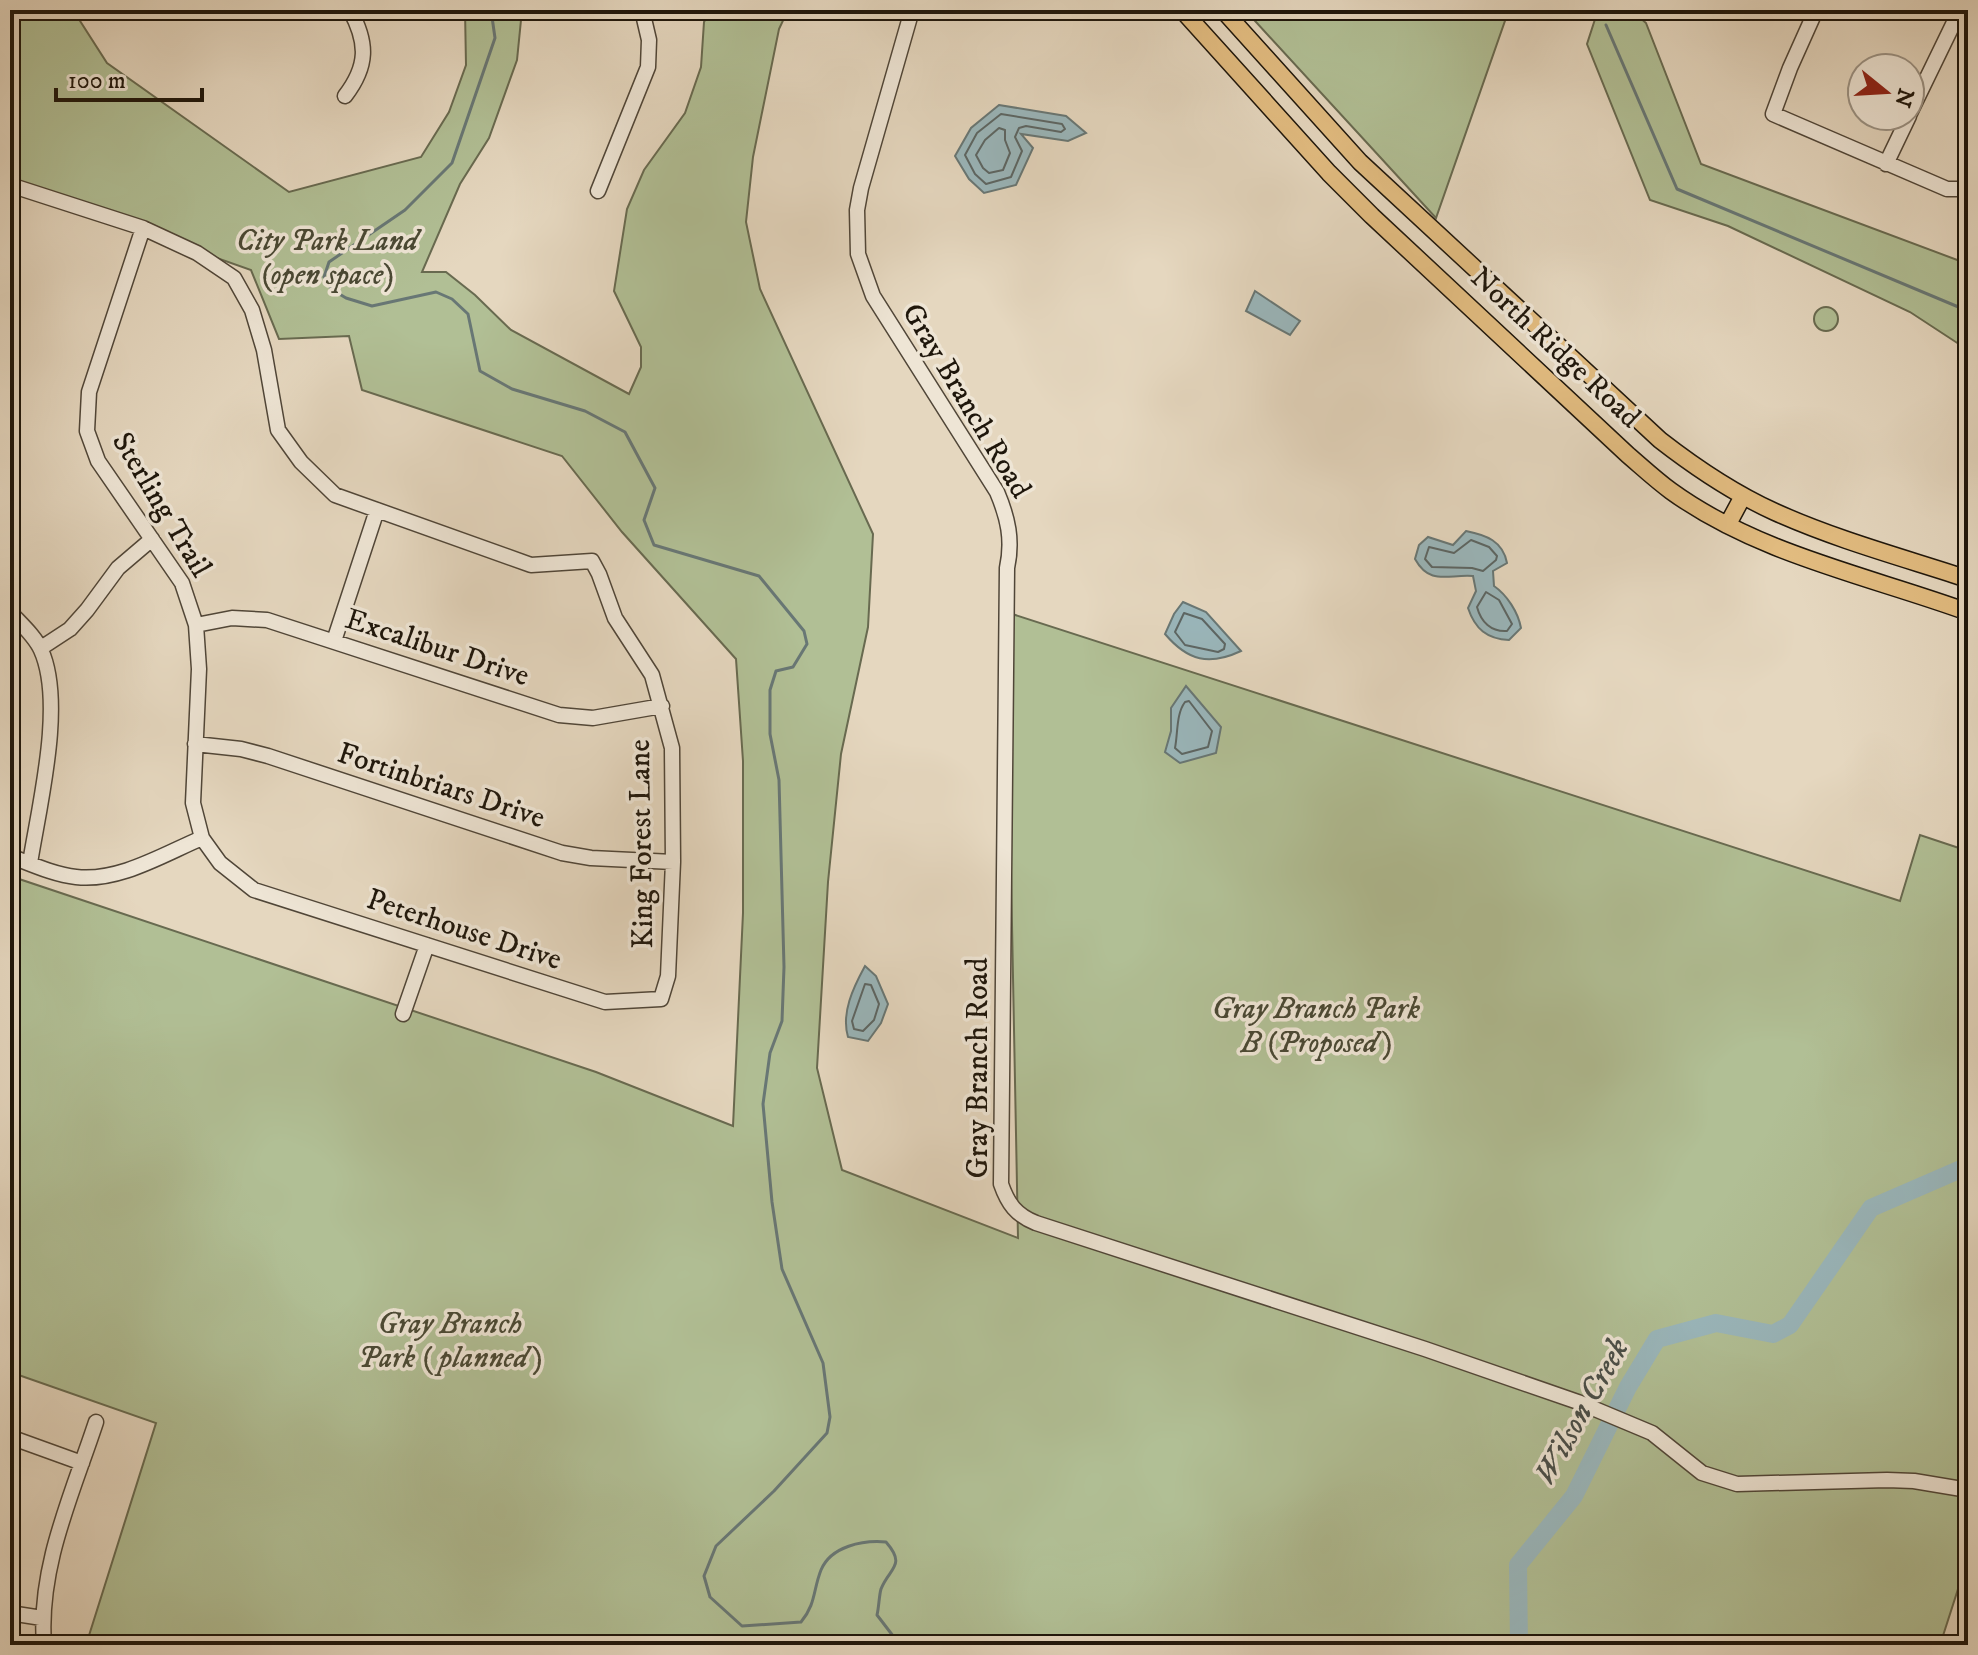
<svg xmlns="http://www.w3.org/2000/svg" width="1978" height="1655" viewBox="0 0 1978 1655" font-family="'IM FELL DW Pica',serif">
  <rect width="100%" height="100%" fill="#e5d7bf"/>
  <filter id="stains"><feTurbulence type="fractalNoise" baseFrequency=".0025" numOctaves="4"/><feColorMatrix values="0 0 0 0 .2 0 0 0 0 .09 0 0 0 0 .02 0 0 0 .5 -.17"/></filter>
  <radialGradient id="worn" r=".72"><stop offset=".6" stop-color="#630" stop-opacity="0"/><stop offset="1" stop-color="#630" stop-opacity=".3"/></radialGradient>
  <path fill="#b1bf95" stroke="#686a50" stroke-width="2" d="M 10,10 L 73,10 L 107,63 L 289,192 L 421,157 L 449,112 L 466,65 L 465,10 L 522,10 L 517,60 L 489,138 L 460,184 L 422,272 L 446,272 L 475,295 L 511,330 L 629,394 L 641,367 L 641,347 L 614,291 L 627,209 L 644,170 L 685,113 L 701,67 L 704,22 L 710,10 L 788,10 L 779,29 L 753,157 L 746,222 L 760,289 L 873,534 L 868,627 L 841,754 L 828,882 L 817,1068 L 842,1170 L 1018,1238 L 1006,612 L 1900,901 L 1920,835 L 1968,851 L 1968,1558 L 1940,1645 L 86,1645 L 156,1423 L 10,1372 L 10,876 L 596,1072 L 733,1126 L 743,913 L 743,761 L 736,659 L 622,532 L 562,456 L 362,390 L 349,336 L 279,339 L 251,270 L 10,185 Z
    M 1245,10 L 1493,10 L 1507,15 L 1436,218 Z
    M 1598,10 L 1631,10 L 1646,23 L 1701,164 L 1968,264 L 1968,350 L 1910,312 L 1728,226 L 1650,200 L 1587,44 Z
    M1814 319a12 12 0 1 1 24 0a12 12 0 1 1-24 0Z"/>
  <path fill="#9ab7bc" stroke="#687775" stroke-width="2" d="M 999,105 L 1066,116 L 1086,133 L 1068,141 L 1021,134 L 1033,148 L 1016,185 L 984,193 L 969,179 L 955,156 L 971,128 Z
    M 1255,291 L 1300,321 L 1290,335 L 1246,311 Z
    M 1466,531 C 1486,535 1503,541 1507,563 L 1493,571 L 1494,586 C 1507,595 1518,612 1521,628 L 1509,640 C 1487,639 1475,629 1468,608 L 1476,591 L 1473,576 C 1448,574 1430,586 1415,559 L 1419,545 L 1428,537 L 1453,545 Z
    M 1183,602 L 1206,612 L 1241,651 C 1209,666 1188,661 1165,634 L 1174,614 Z
    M 1186,686 L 1221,727 L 1216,753 L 1180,763 L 1165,752 L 1171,731 L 1171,708 Z
    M 865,966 L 876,976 L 888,1004 L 881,1023 L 868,1041 L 848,1037 C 841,1013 853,988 865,966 Z"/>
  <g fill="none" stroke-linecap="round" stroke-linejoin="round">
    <path stroke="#5c6664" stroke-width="2" d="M 1001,114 L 1062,124 L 1065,129 L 1061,132 L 1026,126 L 1019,128 L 1015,137 L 1022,151 L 1011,177 L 986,184 L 975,174 L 965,155 L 977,133 Z
      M 999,128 L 1005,130 L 1005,140 L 1010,153 L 1003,170 L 989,173 L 983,168 L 976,155 L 985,140 Z
      M 1471,540 L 1489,547 L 1497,556 L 1496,560 L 1483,571 L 1472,568 L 1432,567 L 1425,559 L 1429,547 L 1454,553 Z
      M 1486,592 L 1499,600 L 1512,624 L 1507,631 C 1491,632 1481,622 1477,607 Z
      M 1184,613 L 1202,619 L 1225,644 L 1224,649 L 1218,652 L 1185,645 L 1175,632 Z
      M 1189,701 L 1212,731 L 1208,747 L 1182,754 L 1175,748 C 1178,733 1176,714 1185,702 Z
      M 865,984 L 871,985 L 879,1004 L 874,1020 L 863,1031 L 854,1029 L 852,1021 Z"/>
    <path stroke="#687775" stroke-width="3" d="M 491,10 L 495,38 L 452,163 L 405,210 L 329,262 L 324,277 L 331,289 L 346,298 L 372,306 L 436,292 L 452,299 L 468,314 L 480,371 L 512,389 L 585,411 L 625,432 L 655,488 L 644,520 L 654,545 L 759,576 L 804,631 L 807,644 L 793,667 L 776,671 L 770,690 L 770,734 L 779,780 L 784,967 L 782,1021 L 770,1053 L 763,1104 L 772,1202 L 782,1269 L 823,1363 L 830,1417 L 827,1433 L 774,1491 L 716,1546 L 704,1576 L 710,1597 L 742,1626 L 801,1622 C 816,1604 813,1590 821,1570 C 831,1546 863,1540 886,1542 C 907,1566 889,1568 881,1589 C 879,1596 879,1607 877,1615 L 900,1645
      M 1606,25 L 1677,189 L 1968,311
      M 943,1645 C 961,1638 972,1631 987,1645"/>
    <path stroke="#9ab7bc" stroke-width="18" d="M 1519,1645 L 1518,1565 L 1574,1496 L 1628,1387 L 1657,1339 L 1716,1323 L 1773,1334 L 1790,1325 L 1871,1208 L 1961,1169 L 1968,1169"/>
    <g stroke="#504638" stroke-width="17">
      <path id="minor" d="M 912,10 L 861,188 L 857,210 L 858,254 L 873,296 L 997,492 C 1008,518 1013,540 1007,568 L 1001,1184 C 1008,1204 1016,1215 1036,1223 L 1425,1349 L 1578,1402 L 1652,1433 L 1702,1473 L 1737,1484 L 1887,1480 L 1914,1481 L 1968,1490
        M 1816,10 L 1790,68 L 1773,114 L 1947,189 L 1968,189
        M 345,96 C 368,66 368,43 350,10
        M 1910,113 L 1960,10
        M 1886,164 L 1909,116
        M 10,185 L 143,228 L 197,253 L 234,278 L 252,310 L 264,350 L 278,430 L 301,462 L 335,495 L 531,565 L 592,561 L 599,574 L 615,618 L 652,675 L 672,748 L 673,862 L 668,976 L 661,999 L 605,1002 L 254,890 L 220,863 L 202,838 L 193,803 L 199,669 L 196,625 L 182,583 L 98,461 L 87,431 L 89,392 L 143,228
        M 598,191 L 648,67 L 649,40 L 642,10
        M 10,612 C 20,623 35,636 41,650 C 65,703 39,806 30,863
        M 196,625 L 232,618 L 267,620 L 559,715 L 593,718 L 662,706
        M 334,641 L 377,510
        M 41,648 L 70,629 L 87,610 L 118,568 L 152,539
        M 195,744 L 241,749 L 268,756 L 562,853 L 591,858 L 673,862
        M 10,856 C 31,864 55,875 76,877 C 119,882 164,854 202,838
        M 403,1014 L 427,945
        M 10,1437 L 82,1463
        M 10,1613 L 42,1618
        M 44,1645 C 38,1567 72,1495 96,1422"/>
    </g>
    <g stroke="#1e160b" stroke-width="19">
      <path id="major" d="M 1182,10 L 1329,173 L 1372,216 L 1628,455 C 1642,467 1656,480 1671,491 C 1758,554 1869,576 1968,612
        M 1223,10 L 1360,162 L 1660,440 C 1696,468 1733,493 1775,512 C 1837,540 1904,558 1968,579
        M 1728,524 L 1743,496"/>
    </g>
    <g stroke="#1e160b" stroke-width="23">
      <path id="highway" d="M 1967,1645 L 1968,1640"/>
    </g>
    <use href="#minor" stroke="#eee5d5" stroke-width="14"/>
    <use href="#major" stroke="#e2bc80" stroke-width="16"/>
    <use href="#highway" stroke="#e2bc80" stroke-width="20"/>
  </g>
  <g text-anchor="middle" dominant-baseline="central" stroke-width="7" stroke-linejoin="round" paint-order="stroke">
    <g font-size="30" font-style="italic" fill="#4a4934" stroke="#eee5d5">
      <text x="327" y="241">City Park Land<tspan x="327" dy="34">(open space)</tspan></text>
      <text x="1316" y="1009">Gray Branch Park<tspan x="1316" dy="34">B (Proposed)</tspan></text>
      <text x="450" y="1324">Gray Branch<tspan x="450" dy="34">Park (planned)</tspan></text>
    </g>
    <g font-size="30" fill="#1e160b" stroke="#eee5d5">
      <text transform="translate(1555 348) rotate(43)">North Ridge Road</text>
      <text transform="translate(966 401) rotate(59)">Gray Branch Road</text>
      <text transform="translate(161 505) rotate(59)">Sterling Trail</text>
      <text transform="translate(437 648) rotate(18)">Excalibur Drive</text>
      <text transform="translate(441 786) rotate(18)">Fortinbriars Drive</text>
      <text transform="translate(642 844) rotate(-91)">King Forest Lane</text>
      <text transform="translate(464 930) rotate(18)">Peterhouse Drive</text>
      <text transform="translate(978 1068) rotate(-90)">Gray Branch Road</text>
    </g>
    <g font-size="32" font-style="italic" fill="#494e49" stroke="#eee5d5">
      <text transform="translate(1582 1412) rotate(-61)">Wilson Creek</text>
    </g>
  </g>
  <rect width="1978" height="1655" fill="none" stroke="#e5d7bf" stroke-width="40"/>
  <rect x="12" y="12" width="1954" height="1631" fill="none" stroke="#1e160b" stroke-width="4"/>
  <rect x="20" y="20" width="1938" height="1615" fill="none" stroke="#1e160b" stroke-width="2"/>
  <g transform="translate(1886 92) rotate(108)"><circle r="38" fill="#eee5d5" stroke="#9b9284" stroke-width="2"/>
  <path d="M0-6L14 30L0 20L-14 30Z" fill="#8f2418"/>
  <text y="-12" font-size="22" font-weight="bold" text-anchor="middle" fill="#1e160b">N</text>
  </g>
  <path d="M56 88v12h146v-12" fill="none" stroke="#1e160b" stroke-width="4"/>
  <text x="68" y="88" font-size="24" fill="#1e160b" stroke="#eee5d5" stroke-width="6" paint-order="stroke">100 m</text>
  <rect width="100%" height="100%" filter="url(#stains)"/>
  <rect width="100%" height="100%" fill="url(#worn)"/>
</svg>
